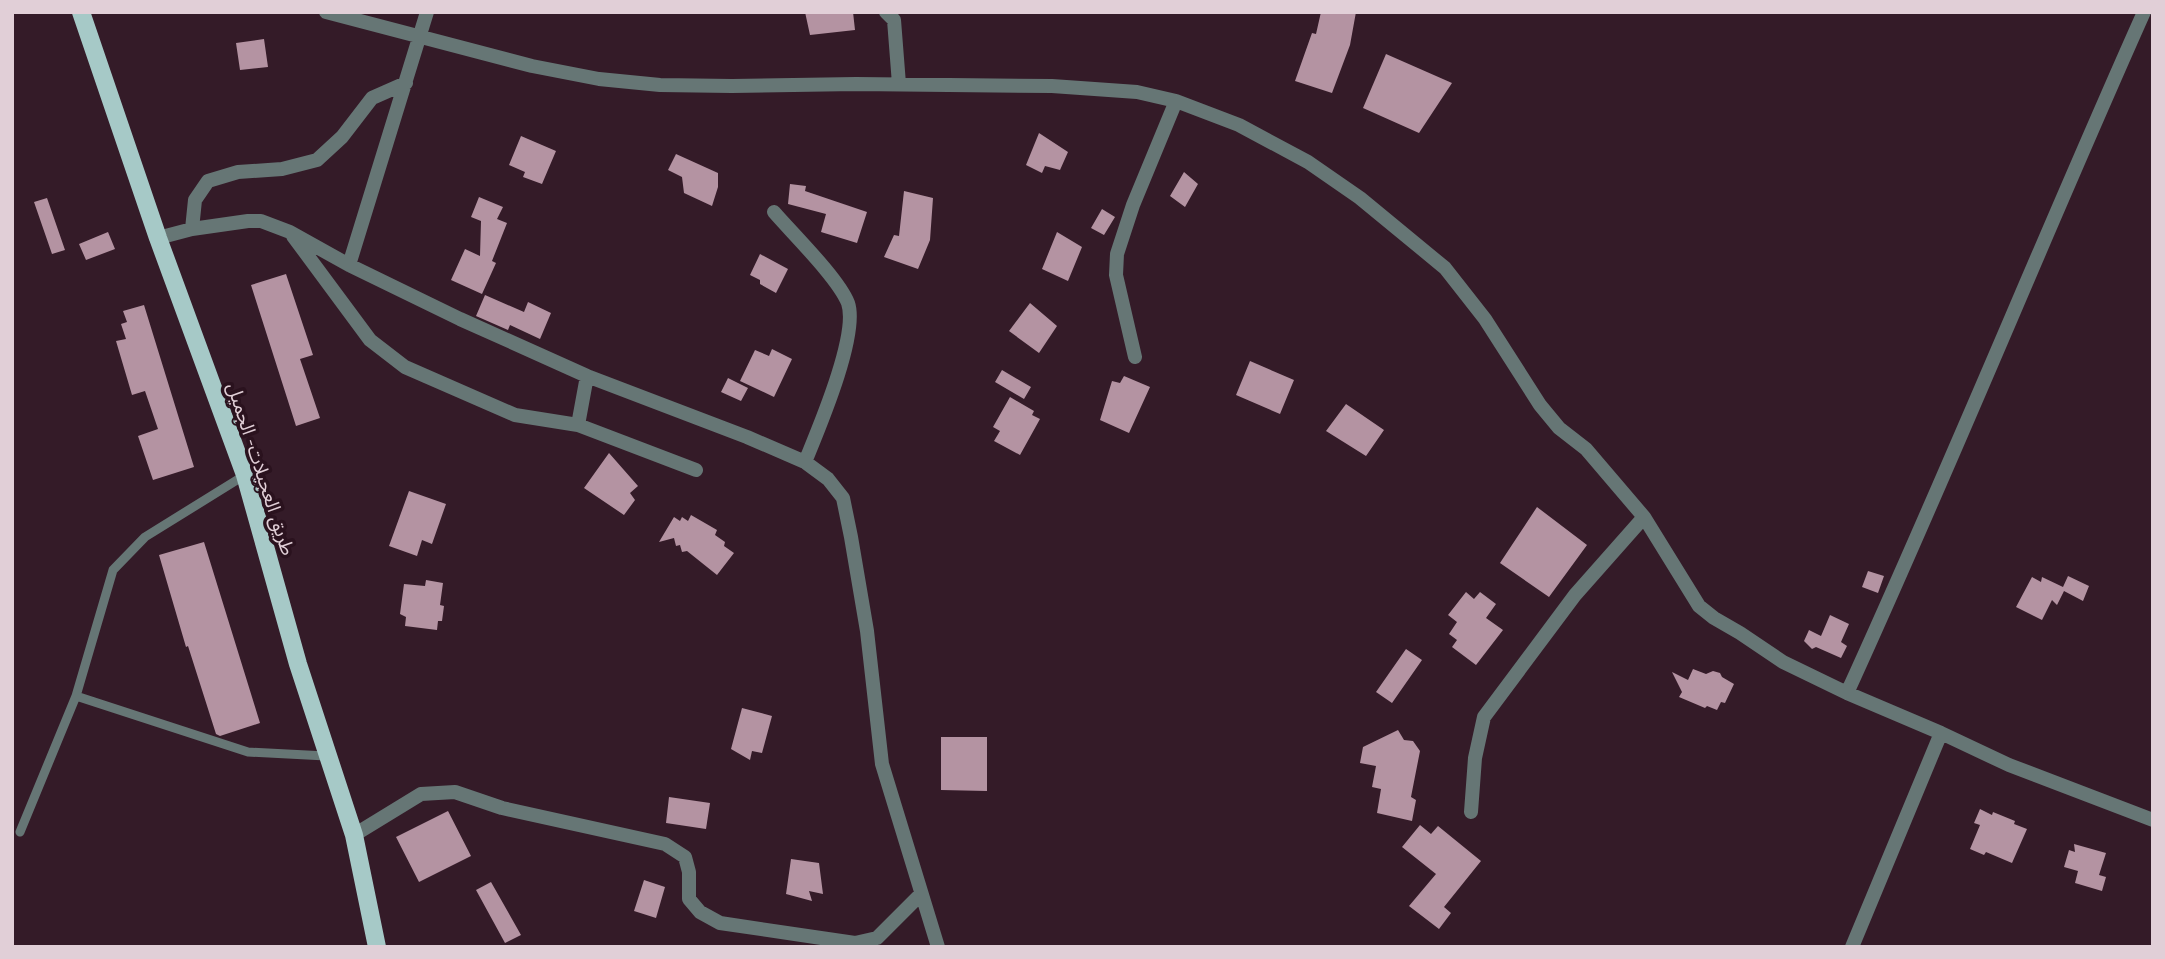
<svg xmlns="http://www.w3.org/2000/svg" width="2165" height="959" viewBox="0 0 2165 959" font-family="Montserrat,'Noto Sans Arabic',sans-serif">
  <rect width="100%" height="100%" fill="#341b28"/>
  <path fill="#b493a2" d="M 805,12 L 853,12 L 855,30 L 810,35 Z
    M 1321,12 L 1356,12 L 1350,45 L 1332,93 L 1295,81 L 1312,33 L 1316,34 Z
    M 264,39 L 268,67 L 240,70 L 236,43 Z
    M 1386,54 L 1452,83 L 1419,133 L 1363,108 Z
    M 1039,133 L 1068,152 L 1060,170 L 1045,166 L 1042,173 L 1026,165 Z
    M 521,136 L 556,151 L 542,184 L 523,177 L 525,172 L 509,165 Z
    M 676,154 L 718,173 L 718,187 L 712,206 L 684,193 L 682,177 L 668,170 Z
    M 1184,172 L 1198,184 L 1185,207 L 1170,196 Z
    M 790,184 L 806,186 L 805,191 L 867,212 L 857,243 L 821,232 L 826,214 L 788,204 Z
    M 904,191 L 933,198 L 930,240 L 918,269 L 884,257 L 894,235 L 899,236 Z
    M 479,197 L 503,207 L 497,219 L 507,223 L 492,261 L 496,263 L 482,294 L 451,280 L 465,249 L 480,256 L 481,221 L 471,217 Z
    M 47,198 L 65,250 L 52,254 L 34,202 Z
    M 1102,209 L 1115,217 L 1104,235 L 1091,228 Z
    M 108,232 L 115,249 L 86,260 L 79,244 Z
    M 1057,232 L 1082,247 L 1068,281 L 1042,269 Z
    M 760,254 L 788,269 L 776,293 L 760,284 L 760,280 L 750,275 Z
    M 286,274 L 313,355 L 300,359 L 320,418 L 296,426 L 251,285 Z
    M 485,295 L 524,312 L 528,302 L 551,313 L 540,339 L 510,325 L 508,330 L 476,316 Z
    M 1030,303 L 1057,326 L 1039,353 L 1009,331 Z
    M 144,305 L 194,467 L 153,480 L 138,436 L 158,429 L 145,391 L 132,395 L 116,341 L 126,339 L 121,324 L 127,322 L 123,311 Z
    M 772,349 L 792,359 L 774,397 L 740,381 L 755,350 L 769,356 Z
    M 1250,361 L 1294,380 L 1280,414 L 1236,395 Z
    M 1002,370 L 1031,387 L 1024,399 L 995,382 Z
    M 1124,376 L 1150,387 L 1129,433 L 1100,420 L 1112,381 L 1120,383 Z
    M 728,378 L 748,388 L 741,401 L 721,392 Z
    M 1010,397 L 1034,411 L 1032,415 L 1040,419 L 1020,455 L 994,441 L 1000,431 L 993,427 Z
    M 1346,404 L 1384,430 L 1366,456 L 1326,431 Z
    M 609,453 L 638,486 L 630,493 L 635,500 L 624,515 L 584,488 Z
    M 409,491 L 446,504 L 432,544 L 422,540 L 417,556 L 389,546 Z
    M 1537,507 L 1587,545 L 1549,597 L 1500,563 Z
    M 691,515 L 717,530 L 715,535 L 725,542 L 724,546 L 734,553 L 717,575 L 687,551 L 682,552 L 680,545 L 676,546 L 674,538 L 659,542 L 674,517 L 680,521 L 682,517 L 688,521 Z
    M 204,542 L 260,723 L 220,736 L 216,734 L 188,646 L 186,647 L 159,555 Z
    M 1868,571 L 1884,576 L 1878,593 L 1862,587 Z
    M 2068,576 L 2089,586 L 2083,601 L 2064,591 L 2057,605 L 2052,600 L 2042,620 L 2016,607 L 2032,577 L 2041,582 L 2042,577 L 2063,587 Z
    M 426,580 L 443,583 L 440,605 L 444,606 L 442,621 L 438,621 L 437,630 L 405,626 L 406,617 L 400,614 L 404,584 L 425,586 Z
    M 1466,592 L 1474,599 L 1480,592 L 1496,604 L 1486,618 L 1503,630 L 1476,665 L 1452,647 L 1457,640 L 1449,634 L 1457,622 L 1448,615 Z
    M 1830,615 L 1849,624 L 1841,642 L 1847,646 L 1841,658 L 1816,647 L 1812,649 L 1804,641 L 1809,630 L 1821,636 Z
    M 1406,649 L 1422,660 L 1392,703 L 1376,692 Z
    M 1693,669 L 1706,674 L 1713,671 L 1720,673 L 1722,677 L 1734,684 L 1725,703 L 1721,702 L 1717,710 L 1707,706 L 1705,708 L 1679,697 L 1682,692 L 1672,672 L 1688,680 Z
    M 742,708 L 772,716 L 762,753 L 752,751 L 750,760 L 731,749 Z
    M 1398,730 L 1404,740 L 1413,741 L 1420,751 L 1411,797 L 1416,800 L 1412,821 L 1377,813 L 1381,789 L 1372,787 L 1376,766 L 1360,763 L 1363,747 Z
    M 941,737 L 987,737 L 987,791 L 941,790 Z
    M 669,797 L 710,803 L 706,829 L 666,823 Z
    M 1980,809 L 1992,815 L 1993,812 L 2015,821 L 2014,824 L 2027,829 L 2012,863 L 1986,852 L 1984,855 L 1970,849 L 1980,825 L 1974,823 Z
    M 448,811 L 471,856 L 419,882 L 396,837 Z
    M 1420,825 L 1431,834 L 1438,826 L 1481,861 L 1444,907 L 1451,913 L 1439,929 L 1409,906 L 1436,874 L 1402,847 Z
    M 2074,844 L 2106,853 L 2099,875 L 2106,877 L 2102,891 L 2075,883 L 2078,871 L 2064,867 L 2069,850 L 2075,852 Z
    M 791,859 L 819,863 L 823,894 L 809,891 L 812,901 L 786,894 Z
    M 644,880 L 665,887 L 656,918 L 634,911 Z
    M 491,882 L 521,935 L 505,943 L 476,890 Z"/>
  <g fill="none" stroke-linecap="round" stroke-linejoin="round">
    <path stroke="#667675" stroke-width="9" d="M 76,696 L 248,752 L 326,756
      M 20,832 L 76,696 L 113,570 L 145,537 L 245,475"/>
    <path stroke="#667675" stroke-width="14" d="M 326,12 L 532,66 L 599,79 L 660,85 L 732,86 L 856,84 L 1052,86 L 1137,92 L 1176,101 L 1239,125 L 1308,162 L 1360,198 L 1445,268 L 1485,319 L 1540,405 L 1559,428 L 1586,449 L 1644,517 L 1699,606 L 1714,618 L 1740,633 L 1783,662 L 1847,693 L 1941,733 L 2009,765 L 2153,820
      M 886,12 L 894,20 L 899,84
      M 774,212 C 793,234 838,278 848,303 C 859,335 818,430 805,462
      M 192,229 L 195,200 L 208,181 L 238,172 L 282,169 L 317,160 L 342,137 L 372,98 L 406,83
      M 293,236 L 370,340 L 405,367 L 515,415 L 578,425 L 696,470
      M 158,238 L 192,229 L 248,221 L 261,221 L 290,232 L 349,265 L 460,319 L 587,376 L 747,437 L 805,462 L 828,479 L 843,498 L 851,537 L 867,631 L 882,764 L 938,947
      M 349,265 L 427,12
      M 1135,357 L 1116,275 L 1117,254 L 1133,205 L 1176,101
      M 578,425 L 587,376
      M 1847,693 C 1950,468 2043,238 2144,12
      M 1471,812 L 1475,758 L 1484,717 L 1575,595 L 1644,517
      M 354,835 L 421,794 L 455,792 L 502,808 L 665,844 L 685,857 L 689,872 L 689,899 L 700,912 L 720,923 L 855,943 L 877,938 L 921,894
      M 1852,947 L 1941,733"/>
    <path stroke="#a6c9c7" stroke-width="18" d="M 81,12 L 158,238 L 245,475 L 298,664 L 354,835 L 377,947"/>
  </g>
  <g text-anchor="middle" dominant-baseline="central" stroke-width="7" stroke-linejoin="round" paint-order="stroke">
    <g font-size="19" fill="#e1cfd7" stroke="#2a121e">
      <text transform="translate(261 469) rotate(72)">طريق العجيلات- الجميل</text>
    </g>
  </g>
  <rect width="2165" height="959" fill="none" stroke="#e1cfd7" stroke-width="28"/>
</svg>
